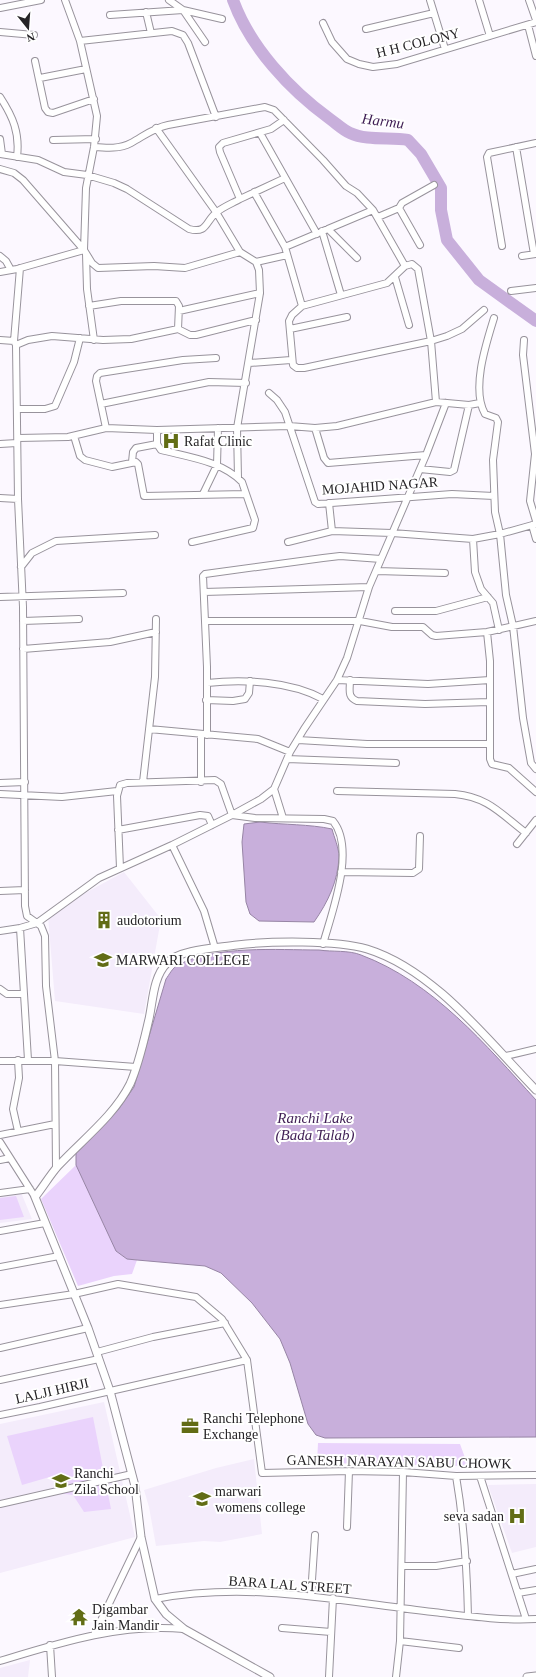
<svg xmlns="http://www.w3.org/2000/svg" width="536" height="1677" viewBox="0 0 536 1677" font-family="Georgia,serif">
  <rect width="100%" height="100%" fill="#fcf8ff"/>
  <path fill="#f4ecfb" d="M 124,872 L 161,919 L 144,1014 L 55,1001 L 48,916 L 54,910 Z
    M 20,1190 L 32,1219 L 0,1223 L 0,1193 Z
    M 104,1402 L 135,1537 L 0,1573 L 0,1424 Z
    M 254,1459 L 262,1534 L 220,1542 L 204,1541 L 156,1546 L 149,1507 L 144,1490 L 216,1468 Z
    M 536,1484 L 536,1547 L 512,1553 L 488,1485 Z
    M 30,1660 L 28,1677 L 0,1677 L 0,1668 Z"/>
  <path fill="#ead3fc" d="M 76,1165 L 116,1251 L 127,1259 L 137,1260 L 132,1274 L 114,1276 L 78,1286 L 41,1199 Z
    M 16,1196 L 24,1217 L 0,1220 L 0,1198 Z
    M 93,1417 L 111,1509 L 84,1512 L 73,1495 L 58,1493 L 53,1476 L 22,1485 L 7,1436 Z
    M 318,1443 L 460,1444 L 468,1466 L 317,1463 Z"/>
  <path fill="#c8afdb" stroke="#9785a5" d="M 260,822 C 284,825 309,824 332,829 C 334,837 339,848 339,857 C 338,881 328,902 314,922 L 259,921 L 250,914 L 246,902 L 242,842 L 244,824 Z
    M 319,950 C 332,952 349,950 361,955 C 433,982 486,1045 536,1100 L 536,1437 L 325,1438 L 316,1435 L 308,1424 L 290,1363 L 280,1339 L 252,1303 L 221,1273 L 205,1266 L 137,1260 L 127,1259 L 116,1251 L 76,1165 L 76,1153 L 118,1110 L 134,1087 L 166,979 C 169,975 173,967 178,965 C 216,945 277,950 319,950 Z"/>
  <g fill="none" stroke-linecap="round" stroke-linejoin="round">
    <path stroke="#c8afdb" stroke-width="12" d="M 233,0 C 250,47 290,90 330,119 C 337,124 343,130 350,133 C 367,141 390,137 408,140 L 421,154 L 441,188 L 441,210 L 447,240 L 479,280 L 536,321"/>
    <g stroke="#98939c" stroke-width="8">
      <path id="minor" d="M 169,0 L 183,10 L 222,19
        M 430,0 L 445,49
        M 479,0 L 490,36
        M 529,0 L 536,20
        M 0,8 L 41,0
        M 146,12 L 151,33
        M 110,15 L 183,10 L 205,42
        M 323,23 L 332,42 L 347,59 L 359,64 L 373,67 L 397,64 L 536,22
        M 528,25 L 536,56
        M 366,29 L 434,13
        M 0,32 L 34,35
        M 80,41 L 172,31 L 183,35 L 188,43 L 216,117
        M 35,61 L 45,108 L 48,112 L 53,113 L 94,99
        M 40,78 L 86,69
        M 0,97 C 13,117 20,133 17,157
        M 284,120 L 271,129 L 223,143 L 219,147 L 220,152 L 240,199 L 285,178
        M 156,128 L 216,212 L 240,252 L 256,262 L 259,270 L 260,293 L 237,428 L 238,478
        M 260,133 L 317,234
        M 0,139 L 2,154
        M 53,140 L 96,139
        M 94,147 C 107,148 120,149 131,143 C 144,136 153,128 168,125 L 265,107 L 274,110 L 323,160 L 346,186 L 357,193 L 373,210 L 405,266 L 412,264 L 418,269 L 431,341 L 436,402
        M 516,147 L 534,254
        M 0,154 L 38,160 L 64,172 L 87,175 L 114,183 L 127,189 L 189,229 C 208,234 205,221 217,212 C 223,207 233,203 240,199
        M 0,169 L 14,173 L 23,180 L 84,250 L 86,188 L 94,147 L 97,116 L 80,41 L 65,0
        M 254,192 L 285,247 L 302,306
        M 399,208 L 420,245
        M 378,217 L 399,208 L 402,203 L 434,185
        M 328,229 L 357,258
        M 322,231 L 341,295
        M 502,246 L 487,157 L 489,153 L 536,143
        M 285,247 L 373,210
        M 86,254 L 87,289 L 94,340
        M 0,256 L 6,261 L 11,270
        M 522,256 L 536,254
        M 256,262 L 287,255
        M 405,266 L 387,283 L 302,306 L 292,315 L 289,321 L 293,365 L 297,368 L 304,368 L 431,341 L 447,336 L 462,329 L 484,310
        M 0,272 L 17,269 L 84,250 L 92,263 L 98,268 L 154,266 L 185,268 L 240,252
        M 395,277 L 409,325
        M 511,291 L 536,288
        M 179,311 L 260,293
        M 494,318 C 486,344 471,389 485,414 L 496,418 L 498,422 L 493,460 L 495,512 L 500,534 L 506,595 L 513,626 L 523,718 L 531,763 L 536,769
        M 178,329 L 190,335 L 196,335 L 256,320
        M 290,329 L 347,317
        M 0,340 L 14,341 L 16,345 L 18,499 L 23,607 L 25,906 L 27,916 L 41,926 L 45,936 L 46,986 L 55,1061 L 56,1168
        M 524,340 L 523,355 L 535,454 L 530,501 L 536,521
        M 14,341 L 20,268
        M 16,345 L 28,340 L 52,336 L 103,340 L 131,339 L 178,329 L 179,306 L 176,301 L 121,301 L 89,306
        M 249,363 L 291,360
        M 269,393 L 277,400 L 285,412 L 315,502 L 318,504 L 452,494 L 494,496
        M 101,404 L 209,382 L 246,383
        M 17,409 L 45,409 L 55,406 L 74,362 L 80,338
        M 106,428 L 96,381 L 97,376 L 100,373 L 183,360 L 216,358
        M 157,430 L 157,444 L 161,450 C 188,457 222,461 242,482 L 255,520 L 253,528 L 192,542
        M 74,436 L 80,456 L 85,460 L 112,467 L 136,462 L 138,464 L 144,496 L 246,494
        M 18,438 L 68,437 L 106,428 L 157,430 L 289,426 L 315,428 L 337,426 L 436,402 L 469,405 L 480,403
        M 0,444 L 17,443
        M 426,455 L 446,403
        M 132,462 L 133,452 L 136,448 L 157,444
        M 420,469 L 450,472 L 454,470 L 469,405
        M 203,494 L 217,465 L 218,428
        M 0,498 L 18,499
        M 329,503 L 332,531
        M 532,525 L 536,539
        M 473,539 L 475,572 L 481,589 L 493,603 L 499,630
        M 288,542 L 332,531 L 392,533 L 473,539 L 500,534 L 536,524
        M 21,567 L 32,553 L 56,541 L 155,535
        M 377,571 L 445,573
        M 204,592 L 369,587
        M 0,597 L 123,593
        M 395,611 L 436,611 L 488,597
        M 23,621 L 79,619
        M 206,621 L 360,621 L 392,627 L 423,627 L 432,635 L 436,636 L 487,632 L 536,621
        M 487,632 L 490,661 L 490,759 L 492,764 L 509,768 L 536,792
        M 23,649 L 110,642 L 156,632
        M 337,680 L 428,684 L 490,680
        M 350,680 C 350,690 347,697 357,701 L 425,704 L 489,702
        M 207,683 C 243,679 290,681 323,699
        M 206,700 L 233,701 L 245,699 L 249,693 L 250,681
        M 149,729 L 258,739 L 290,752
        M 201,735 L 201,782
        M 207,735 L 207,667 L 203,576 L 205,574 L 323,558 L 340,556 L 381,559
        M 298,740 L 367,744 L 490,744
        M 287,759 L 396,763
        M 143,782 L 155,677 L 156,619
        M 0,783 L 25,782
        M 274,789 L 283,818
        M 337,791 L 455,794 C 488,797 501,814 526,833
        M 0,794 L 62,797 L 117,791
        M 118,830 L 200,815 L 208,816 L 212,825
        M 517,844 L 536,820
        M 172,845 L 204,911 L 215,948
        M 120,868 L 117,796 L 120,785 L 127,783 L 215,780 L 221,784 L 232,815 L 261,799 L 274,789 L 290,752 L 304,729 L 337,680 L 347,658 L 369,587 L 426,455 L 328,463 L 324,458 L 315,428
        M 341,872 L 413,873 L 419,869 L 420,836
        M 0,891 L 25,890
        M 20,928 L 28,1060
        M 0,931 L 20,928 L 37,923 L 99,878 L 172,845 L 232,815 L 255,818 L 324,819 L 333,821 C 356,849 332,912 323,944
        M 0,989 L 7,994 L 24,994
        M 506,1056 L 536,1049
        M 18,1060 L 19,1078 L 13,1109 L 18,1131
        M 0,1061 L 55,1061 L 136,1067
        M 0,1135 L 55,1124
        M 0,1142 L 35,1197
        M 0,1160 L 10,1158
        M 0,1193 L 30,1189
        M 0,1231 L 45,1223
        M 0,1267 L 59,1256
        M 0,1305 L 74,1294 L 118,1284 L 196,1297 L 222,1319 L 247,1360 L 262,1473 L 349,1471 L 403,1472 L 456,1476 L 536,1475
        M 0,1348 L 88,1328
        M 97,1352 L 153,1337 L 225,1323
        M 0,1380 L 99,1359
        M 0,1415 L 40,1407 L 247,1360
        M 456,1476 C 464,1523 467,1568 468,1616
        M 480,1476 L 526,1619
        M 0,1504 L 132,1474
        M 347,1527 L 349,1471
        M 402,1566 L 436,1566 L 467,1561
        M 512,1574 L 536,1569
        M 518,1593 L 536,1590
        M 311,1595 L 315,1535
        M 155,1599 C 250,1581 339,1601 433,1612 C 467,1616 502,1621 536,1619
        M 282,1628 L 331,1632
        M 94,1635 L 141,1537
        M 400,1641 L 459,1648
        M 50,1645 L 52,1677
        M 0,1661 C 59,1643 121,1623 184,1629
        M 329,1677 L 333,1598
        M 396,1677 L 400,1641 L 403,1472"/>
    </g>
    <g stroke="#98939c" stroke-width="9">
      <path id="tertiary" d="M 270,1677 L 184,1629 L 166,1614 L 155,1599 L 141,1537 L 135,1486 L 110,1391 L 88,1328 L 35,1197 C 43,1187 50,1175 58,1166 C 82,1140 114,1116 130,1084 C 139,1064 144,1040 149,1019 C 153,1001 153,977 167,963 C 179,949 219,948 237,945 C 270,941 336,940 367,949 C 435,970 489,1042 536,1090
        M 527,1677 L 536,1676"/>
    </g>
    <use href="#minor" stroke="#fff" stroke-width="6"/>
    <use href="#tertiary" stroke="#fff" stroke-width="7"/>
  </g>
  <defs>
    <g id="hospital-bare" transform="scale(1.38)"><path d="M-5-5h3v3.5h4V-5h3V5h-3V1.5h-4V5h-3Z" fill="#626d15" stroke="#fff" stroke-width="2.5" paint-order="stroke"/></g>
    <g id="building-bare" transform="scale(1.38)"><path d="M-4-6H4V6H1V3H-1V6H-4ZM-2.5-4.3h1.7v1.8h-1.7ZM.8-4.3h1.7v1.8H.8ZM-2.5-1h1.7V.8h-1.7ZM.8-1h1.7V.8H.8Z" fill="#626d15" stroke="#fff" stroke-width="2.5" paint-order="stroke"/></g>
    <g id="university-bare" transform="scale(1.38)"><path d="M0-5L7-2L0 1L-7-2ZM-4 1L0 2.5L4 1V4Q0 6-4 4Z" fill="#626d15" stroke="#fff" stroke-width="2.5" paint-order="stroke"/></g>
    <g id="office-bare" transform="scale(1.38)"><path d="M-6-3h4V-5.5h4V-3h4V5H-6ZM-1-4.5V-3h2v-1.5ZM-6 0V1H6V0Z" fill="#626d15" stroke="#fff" stroke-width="2.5" paint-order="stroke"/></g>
    <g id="school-bare" transform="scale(1.38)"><path d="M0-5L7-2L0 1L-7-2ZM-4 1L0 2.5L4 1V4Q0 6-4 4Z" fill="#626d15" stroke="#fff" stroke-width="2.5" paint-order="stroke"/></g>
    <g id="temple-bare" transform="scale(1.38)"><path d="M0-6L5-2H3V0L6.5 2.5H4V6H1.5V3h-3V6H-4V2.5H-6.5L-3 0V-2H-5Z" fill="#626d15" stroke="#fff" stroke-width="2.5" paint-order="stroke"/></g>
  </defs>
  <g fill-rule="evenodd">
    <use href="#hospital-bare" x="171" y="441"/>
    <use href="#building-bare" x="104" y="920"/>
    <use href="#university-bare" x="103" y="960"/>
    <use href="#office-bare" x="190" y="1426"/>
    <use href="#school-bare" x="61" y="1481"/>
    <use href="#university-bare" x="202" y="1499"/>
    <use href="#hospital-bare" x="517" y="1516"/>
    <use href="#temple-bare" x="79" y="1617"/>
  </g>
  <g text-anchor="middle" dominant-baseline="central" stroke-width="4" stroke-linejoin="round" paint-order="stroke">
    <g font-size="14" fill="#262427" stroke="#fff">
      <text transform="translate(418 43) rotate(-14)">H H COLONY</text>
      <text transform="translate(380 486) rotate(-4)">MOJAHID NAGAR</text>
      <text transform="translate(52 1391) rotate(-13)">LALJI HIRJI</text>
      <text transform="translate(399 1462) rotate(1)">GANESH NARAYAN SABU CHOWK</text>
      <text transform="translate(290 1585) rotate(4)">BARA LAL STREET</text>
    </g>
    <g font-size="14" fill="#262427" stroke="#fff" text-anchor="start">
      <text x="184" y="441">Rafat Clinic</text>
      <text x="117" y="920">audotorium</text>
      <text x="116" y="960">MARWARI COLLEGE</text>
      <text x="203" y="1418">Ranchi Telephone<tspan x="203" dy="16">Exchange</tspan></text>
      <text x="74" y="1473">Ranchi<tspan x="74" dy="16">Zila School</tspan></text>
      <text x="215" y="1491">marwari<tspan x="215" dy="16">womens college</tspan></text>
      <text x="504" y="1516" text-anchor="end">seva sadan</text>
      <text x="92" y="1609">Digambar<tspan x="92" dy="16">Jain Mandir</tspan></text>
    </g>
    <g font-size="15" font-style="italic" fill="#3f1e54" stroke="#fff">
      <text transform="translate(383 121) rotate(7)">Harmu</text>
      <text x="315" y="1118">Ranchi Lake<tspan x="315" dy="17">(Bada Talab)</tspan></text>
    </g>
  </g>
  <g transform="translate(28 28) rotate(163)" stroke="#ffffff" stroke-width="3" paint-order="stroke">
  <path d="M0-3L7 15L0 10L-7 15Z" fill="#262427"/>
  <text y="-6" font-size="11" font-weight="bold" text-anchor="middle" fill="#262427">N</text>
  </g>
</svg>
